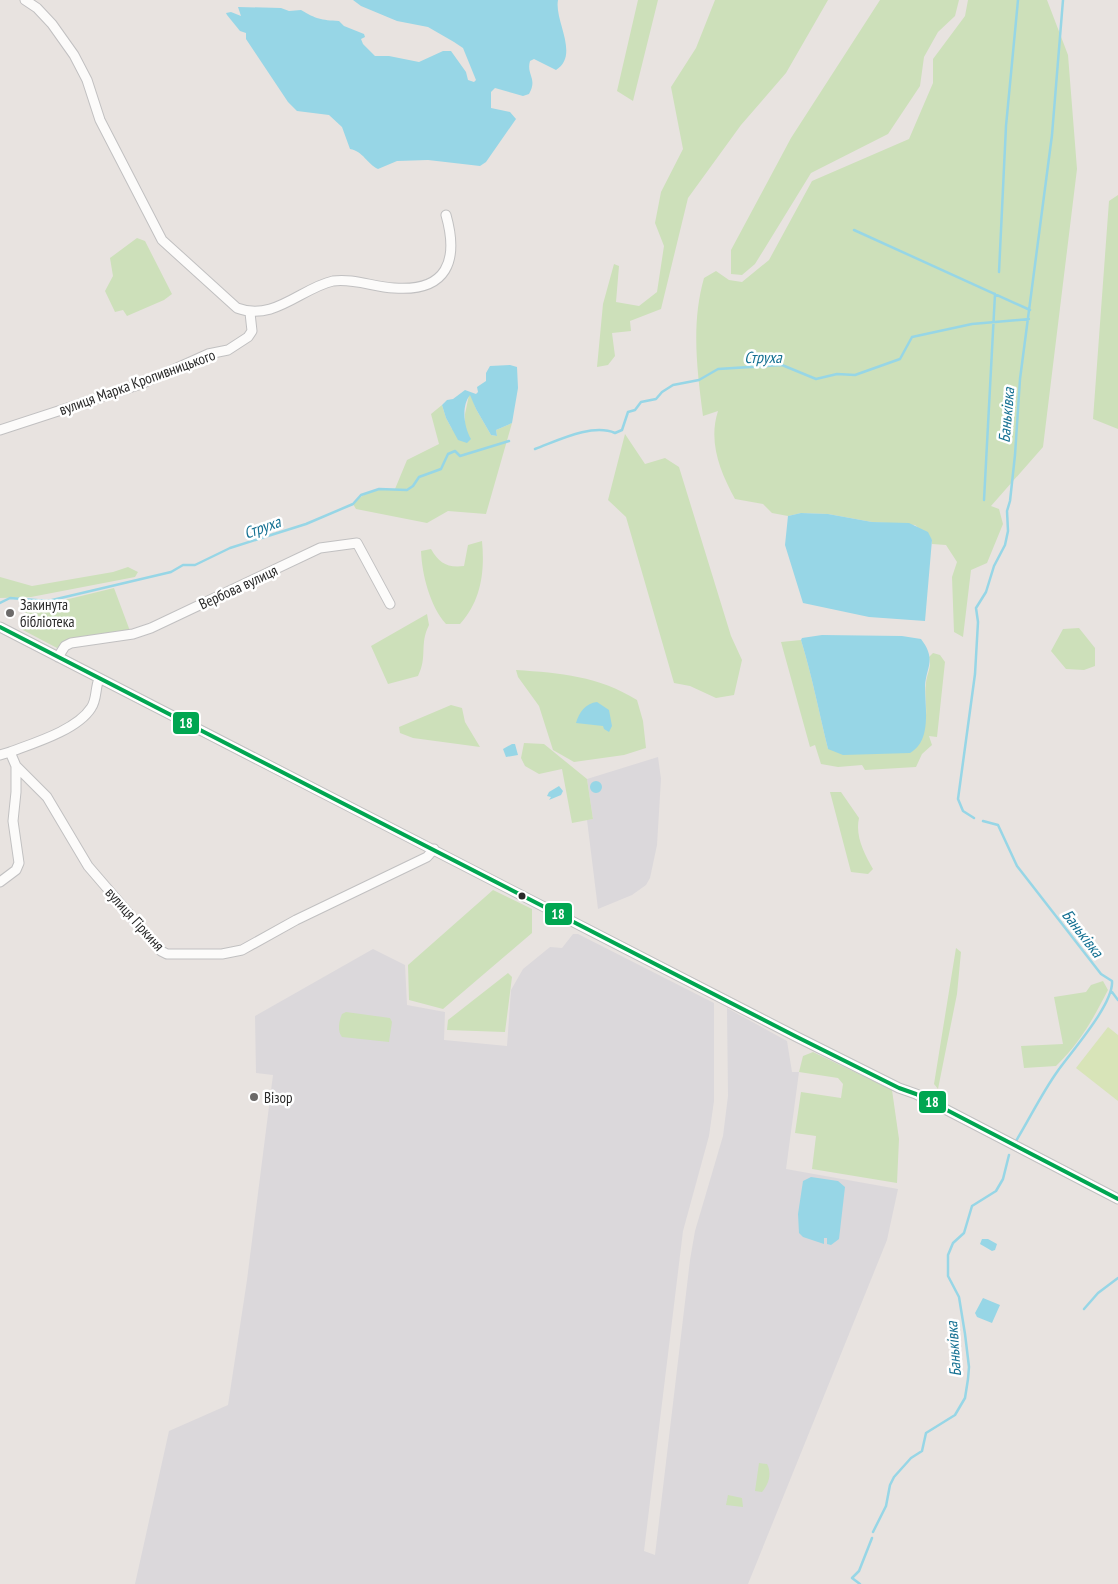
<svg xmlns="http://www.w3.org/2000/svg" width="1118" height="1584" viewBox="0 0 1118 1584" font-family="'PT Sans Narrow',sans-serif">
  <rect width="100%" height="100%" fill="#e8e3e0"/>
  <path fill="#dbd8db" d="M 658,757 L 661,779 L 657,845 L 650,878 L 646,885 L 632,895 L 598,909 L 587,820 L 593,819 L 587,779 Z
    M 573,934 L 578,934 L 714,1003 L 714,1101 L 709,1136 L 683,1231 L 644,1551 L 655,1555 L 690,1260 L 695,1231 L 723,1136 L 728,1096 L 727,1008 L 787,1041 L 792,1072 L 799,1072 L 786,1169 L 898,1189 L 887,1240 L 748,1584 L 135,1584 L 169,1431 L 228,1405 L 247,1280 L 273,1075 L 256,1073 L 255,1016 L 373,949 L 405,965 L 407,1005 L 445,1012 L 444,1040 L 507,1046 L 511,990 L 523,969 L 550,947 L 562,948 Z"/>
  <path fill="#cde0ba" d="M 638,0 L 658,0 L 633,101 L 617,91 Z
    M 715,0 L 828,0 L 786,73 L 741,125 L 688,198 L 661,309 L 630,321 L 631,331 L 612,333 L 615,356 L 608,365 L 597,367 L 603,304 L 614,264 L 619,266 L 616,302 L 639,306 L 657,292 L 664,246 L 655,223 L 661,192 L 683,149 L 671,87 L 696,48 Z
    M 880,0 L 959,0 L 955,16 L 938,32 L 924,57 L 920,86 L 888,134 L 811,173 L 755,264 L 742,275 L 731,274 L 731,250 L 791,138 Z
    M 968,0 L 1047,0 L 1068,55 L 1077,169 L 1043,447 L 991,506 L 999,509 L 1003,524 L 987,563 L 971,570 L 963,637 L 954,632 L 952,577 L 957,562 L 946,545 L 932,544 L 932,540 L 915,525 L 872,522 L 828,514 L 801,513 L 788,516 L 772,513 L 763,504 L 735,499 C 720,471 708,442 718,411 L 703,416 C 697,369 691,324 704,278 L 716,271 L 729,280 L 742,282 L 769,260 L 812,181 L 909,139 L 933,83 L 933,59 L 965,16 Z
    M 1118,195 L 1118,429 L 1093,419 L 1109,201 Z
    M 137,238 L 145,241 L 172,294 L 164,300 L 127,316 L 123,310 L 115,312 L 105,291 L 113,276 L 110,258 Z
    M 469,395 L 471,395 L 476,409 L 491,435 L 497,436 L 496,430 L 512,423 L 486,514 L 448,511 L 427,523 L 356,509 L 353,504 C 364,491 378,489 395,489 L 407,460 L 439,444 L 431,414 L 442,405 L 446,418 L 452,429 L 465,429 L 465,414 Z
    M 625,434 L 645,464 L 665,458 L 679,467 L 731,636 L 742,660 L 734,695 L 716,698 L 690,686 L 674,683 L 626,517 L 608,500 Z
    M 482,541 C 485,572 481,601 460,624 L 446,624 C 430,606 422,575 421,551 L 431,549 C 439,563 447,568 464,566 L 468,545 Z
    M 128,567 L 138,572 L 135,577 L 31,597 L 0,598 L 0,577 L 32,586 L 113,572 Z
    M 114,588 L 130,631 L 62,644 L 57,648 L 21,629 L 28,603 L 48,604 Z
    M 427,614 L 429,625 C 419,645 428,656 418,676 L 388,684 L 371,646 Z
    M 1079,628 L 1095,648 L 1095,666 L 1084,670 L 1066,669 L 1051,651 L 1063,629 Z
    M 801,640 C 812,676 819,712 828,749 L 925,723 C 928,709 924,696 926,683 C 927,673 932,667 929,657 L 933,653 L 940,655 L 945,662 L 937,737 L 929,736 L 932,745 L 922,754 L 916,767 L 865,770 L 862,765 L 838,767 L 821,764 L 815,745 L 810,747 L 781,642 Z
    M 516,670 C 561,673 598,676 637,700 L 643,721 L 646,748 L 624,755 L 574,762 L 553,750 L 539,706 L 518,677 Z
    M 451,705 L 462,708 L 465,722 L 480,747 L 413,738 L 400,733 L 399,727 Z
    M 524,743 L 544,744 L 587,779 L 593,819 L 572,823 L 562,769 L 539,774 L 525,766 L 521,758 Z
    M 830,792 L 841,792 L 859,818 C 855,836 864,853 873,869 L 868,874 L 851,872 Z
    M 493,890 L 532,909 L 532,933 L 443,1009 L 409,1000 L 408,965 Z
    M 956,948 L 961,952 L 957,994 L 938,1089 L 934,1084 Z
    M 508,973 L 512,977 L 505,1032 L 447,1030 L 448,1020 Z
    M 1103,981 L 1108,990 C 1093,1019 1080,1043 1056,1066 L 1024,1068 L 1021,1046 L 1063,1044 L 1054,997 L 1086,992 L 1091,985 Z
    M 346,1012 L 390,1018 L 392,1022 L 389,1042 L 342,1037 C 337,1031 339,1021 342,1014 Z
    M 813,1052 L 892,1090 L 899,1139 L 897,1183 L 812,1169 L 816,1136 L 795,1133 L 801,1092 L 841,1098 L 843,1084 L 838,1078 L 799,1072 L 803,1056 Z
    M 759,1463 L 767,1464 C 772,1473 769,1484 762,1492 L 755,1491 Z
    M 728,1495 L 742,1498 L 743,1507 L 726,1505 Z"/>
  <path fill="#d8e4b8" d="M 1108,1027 L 1118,1035 L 1118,1101 L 1076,1068 Z"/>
  <path fill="#97d6e6" d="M 353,0 L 558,0 C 554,21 580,55 556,70 L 534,59 L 530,61 C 526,75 538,78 529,94 L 523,96 L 495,88 L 491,92 L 491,108 L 510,112 L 516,119 L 486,162 L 480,166 L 428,160 L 397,161 L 378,169 C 367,164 363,151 350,149 L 342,127 L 329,115 L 297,111 L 288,102 L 246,39 L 246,33 L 240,31 L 227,15 L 226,13 L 231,12 L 241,16 L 238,7 L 281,8 L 289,11 L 301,10 C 316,19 321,20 339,21 L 344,26 L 364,34 L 365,37 L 361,39 L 363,44 L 375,56 L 389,56 L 419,62 L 443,51 L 451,51 L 466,72 L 468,80 L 474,82 L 476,80 L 463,48 L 454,42 L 428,27 L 397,21 L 361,6 Z
    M 510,365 L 517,367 L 518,388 L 512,423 L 496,430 L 497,436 L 491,435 L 476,409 L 470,395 C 461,406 464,427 471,439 L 467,443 L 458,440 L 446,418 L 442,405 L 447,400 L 453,399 L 465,390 L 476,394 L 478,392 L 477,387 L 486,381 L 486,373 L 490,366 Z
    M 801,513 L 828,514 L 872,522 L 909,523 L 928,532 L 932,540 L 925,621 L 869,617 L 803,603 L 785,545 L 788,516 Z
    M 822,635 L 902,636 L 921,639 C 937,660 926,667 925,686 C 925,708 932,741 910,753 L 843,755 L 828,749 C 819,712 812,676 801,640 L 802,638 Z
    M 597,702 L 609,710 L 612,726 L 609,732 L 604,729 L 603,726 L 576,723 C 579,712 586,703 597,702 Z
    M 512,744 L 515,744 L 518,755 L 506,757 L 503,749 Z
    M590 787a6 6 0 1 1 12 0a6 6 0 1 1-12 0Z
    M 559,786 L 563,791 L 561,795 L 549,800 L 551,797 L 547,796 L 549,792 Z
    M 811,1177 L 838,1181 L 845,1187 L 839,1239 L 831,1245 L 827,1244 L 827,1238 L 824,1238 L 824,1244 L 803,1237 L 799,1233 L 798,1214 L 803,1181 Z
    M 982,1239 L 988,1239 L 997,1244 L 995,1250 L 992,1251 L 980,1244 Z
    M 983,1298 L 1000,1305 L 992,1323 L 977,1317 L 975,1313 Z"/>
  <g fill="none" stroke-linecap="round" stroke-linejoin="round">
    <path stroke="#97d6e6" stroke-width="2.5" d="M 854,230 L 1030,310
      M 999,272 L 1006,126 L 1018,0
      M 535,449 C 557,441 592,423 615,433 L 622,430 L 628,412 L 635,410 L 641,402 L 656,399 L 662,392 L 673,385 L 699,380 L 718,369 L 782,365 L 816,379 L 837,374 L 855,375 L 900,359 L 912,337 L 972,324 L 1029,319
      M 984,500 L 995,294
      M 0,603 L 10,598 L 48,601 L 171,572 L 183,565 L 195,565 L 230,548 L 306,524 L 353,504 L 361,495 L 379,489 L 407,490 L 413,486 L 419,477 L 441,469 L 448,454 L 455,451 L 460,456 L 509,441
      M 974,818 L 963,811 L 958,799 L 975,674 L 978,622 L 976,608 L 986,592 L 994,566 L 1005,545 L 1008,531 L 1007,511 L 1010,501 L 1015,455 L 1020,379 L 1052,135 L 1063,0
      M 983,821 L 998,825 L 1017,866 L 1101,974 L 1112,981 C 1114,1004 1071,1052 1057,1072 C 1042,1093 1030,1118 1016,1141
      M 1112,992 L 1118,1000
      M 1084,1309 L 1098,1293 L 1118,1278
      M 873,1532 L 886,1506 L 890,1485 L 894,1477 L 911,1458 L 922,1451 L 926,1433 L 955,1415 L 965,1398 L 968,1379 L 969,1367 L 965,1334 L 959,1297 L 948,1276 L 948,1255 L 953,1243 L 964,1233 L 972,1206 L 996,1191 L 1003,1179 L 1009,1155
      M 860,1584 L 852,1578 L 859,1571 L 872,1538"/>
    <g stroke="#c1c0c1" stroke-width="11">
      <path id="minor" d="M 25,0 L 37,8 L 52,24 L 74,55 L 87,80 L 100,120 L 162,240 L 237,308 C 274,322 301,288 333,281 C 353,278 374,287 394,288 C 447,292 459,261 446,215
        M 0,430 L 141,384 L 208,354 L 228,350 L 248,337 L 252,331 L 250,313
        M 0,627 L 797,1037 L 899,1088 L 916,1094 L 1118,1199
        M 58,657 L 65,646 L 71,643 L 133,634 L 151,628 L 320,548 L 357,543 L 390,604
        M 10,752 C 34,743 77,730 91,708 C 97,700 95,688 99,679
        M 0,755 L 10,752 L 16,766 L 47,797 L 88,866 L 161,951 L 167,954 L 222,954 L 242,950 L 296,920 L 427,857 L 434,849
        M 0,882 L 16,870 L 19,863 L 13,821 L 16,792 L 16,766"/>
    </g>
    <use href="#minor" stroke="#fcfbfa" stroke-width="9"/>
    <g stroke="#fff" stroke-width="8">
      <path id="bus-1" d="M 0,627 L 797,1037 L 899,1088 L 916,1094 L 1118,1199"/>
    </g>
    <use href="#bus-1" stroke="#00a651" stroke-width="4"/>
  </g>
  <g fill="#6c6a69" stroke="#fff" stroke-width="2">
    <circle cx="10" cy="613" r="5"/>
    <circle cx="254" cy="1097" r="5"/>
  </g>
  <circle fill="#292929" stroke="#fff" stroke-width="2" cx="522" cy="896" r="4.5"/>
  <g text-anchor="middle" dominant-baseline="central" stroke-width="5" stroke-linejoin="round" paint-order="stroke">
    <g font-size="15" fill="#292929" stroke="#fff">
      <text transform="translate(137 382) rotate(-20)">вулиця Марка Кропивницького</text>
      <text transform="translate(238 587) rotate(-25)">Вербова вулиця</text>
      <text transform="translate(135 919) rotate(48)">вулиця Гіркиня</text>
    </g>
    <g font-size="15" fill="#292929" stroke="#fff" text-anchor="start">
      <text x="20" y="604">Закинута<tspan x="20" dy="17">бібліотека</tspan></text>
      <text x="264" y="1097">Візор</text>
    </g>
    <g font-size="16" font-style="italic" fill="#147092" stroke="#fff">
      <text x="763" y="357">Струха</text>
      <text transform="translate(1006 415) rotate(-85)">Баньківка</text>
      <text transform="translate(262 527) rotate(-20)">Струха</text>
      <text transform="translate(1083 933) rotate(52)">Баньківка</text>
      <text transform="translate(953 1349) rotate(-94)">Баньківка</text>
    </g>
  </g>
  <g stroke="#fff" stroke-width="2">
    <rect x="172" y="711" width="28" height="24" rx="5" fill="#00a651"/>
    <rect x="544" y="902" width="29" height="24" rx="5" fill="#00a651"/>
    <rect x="918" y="1090" width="29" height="24" rx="5" fill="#00a651"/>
  </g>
  <g font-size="14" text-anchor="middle" font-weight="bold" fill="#fff">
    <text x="186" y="728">18</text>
    <text x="558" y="919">18</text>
    <text x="932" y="1107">18</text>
  </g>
</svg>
